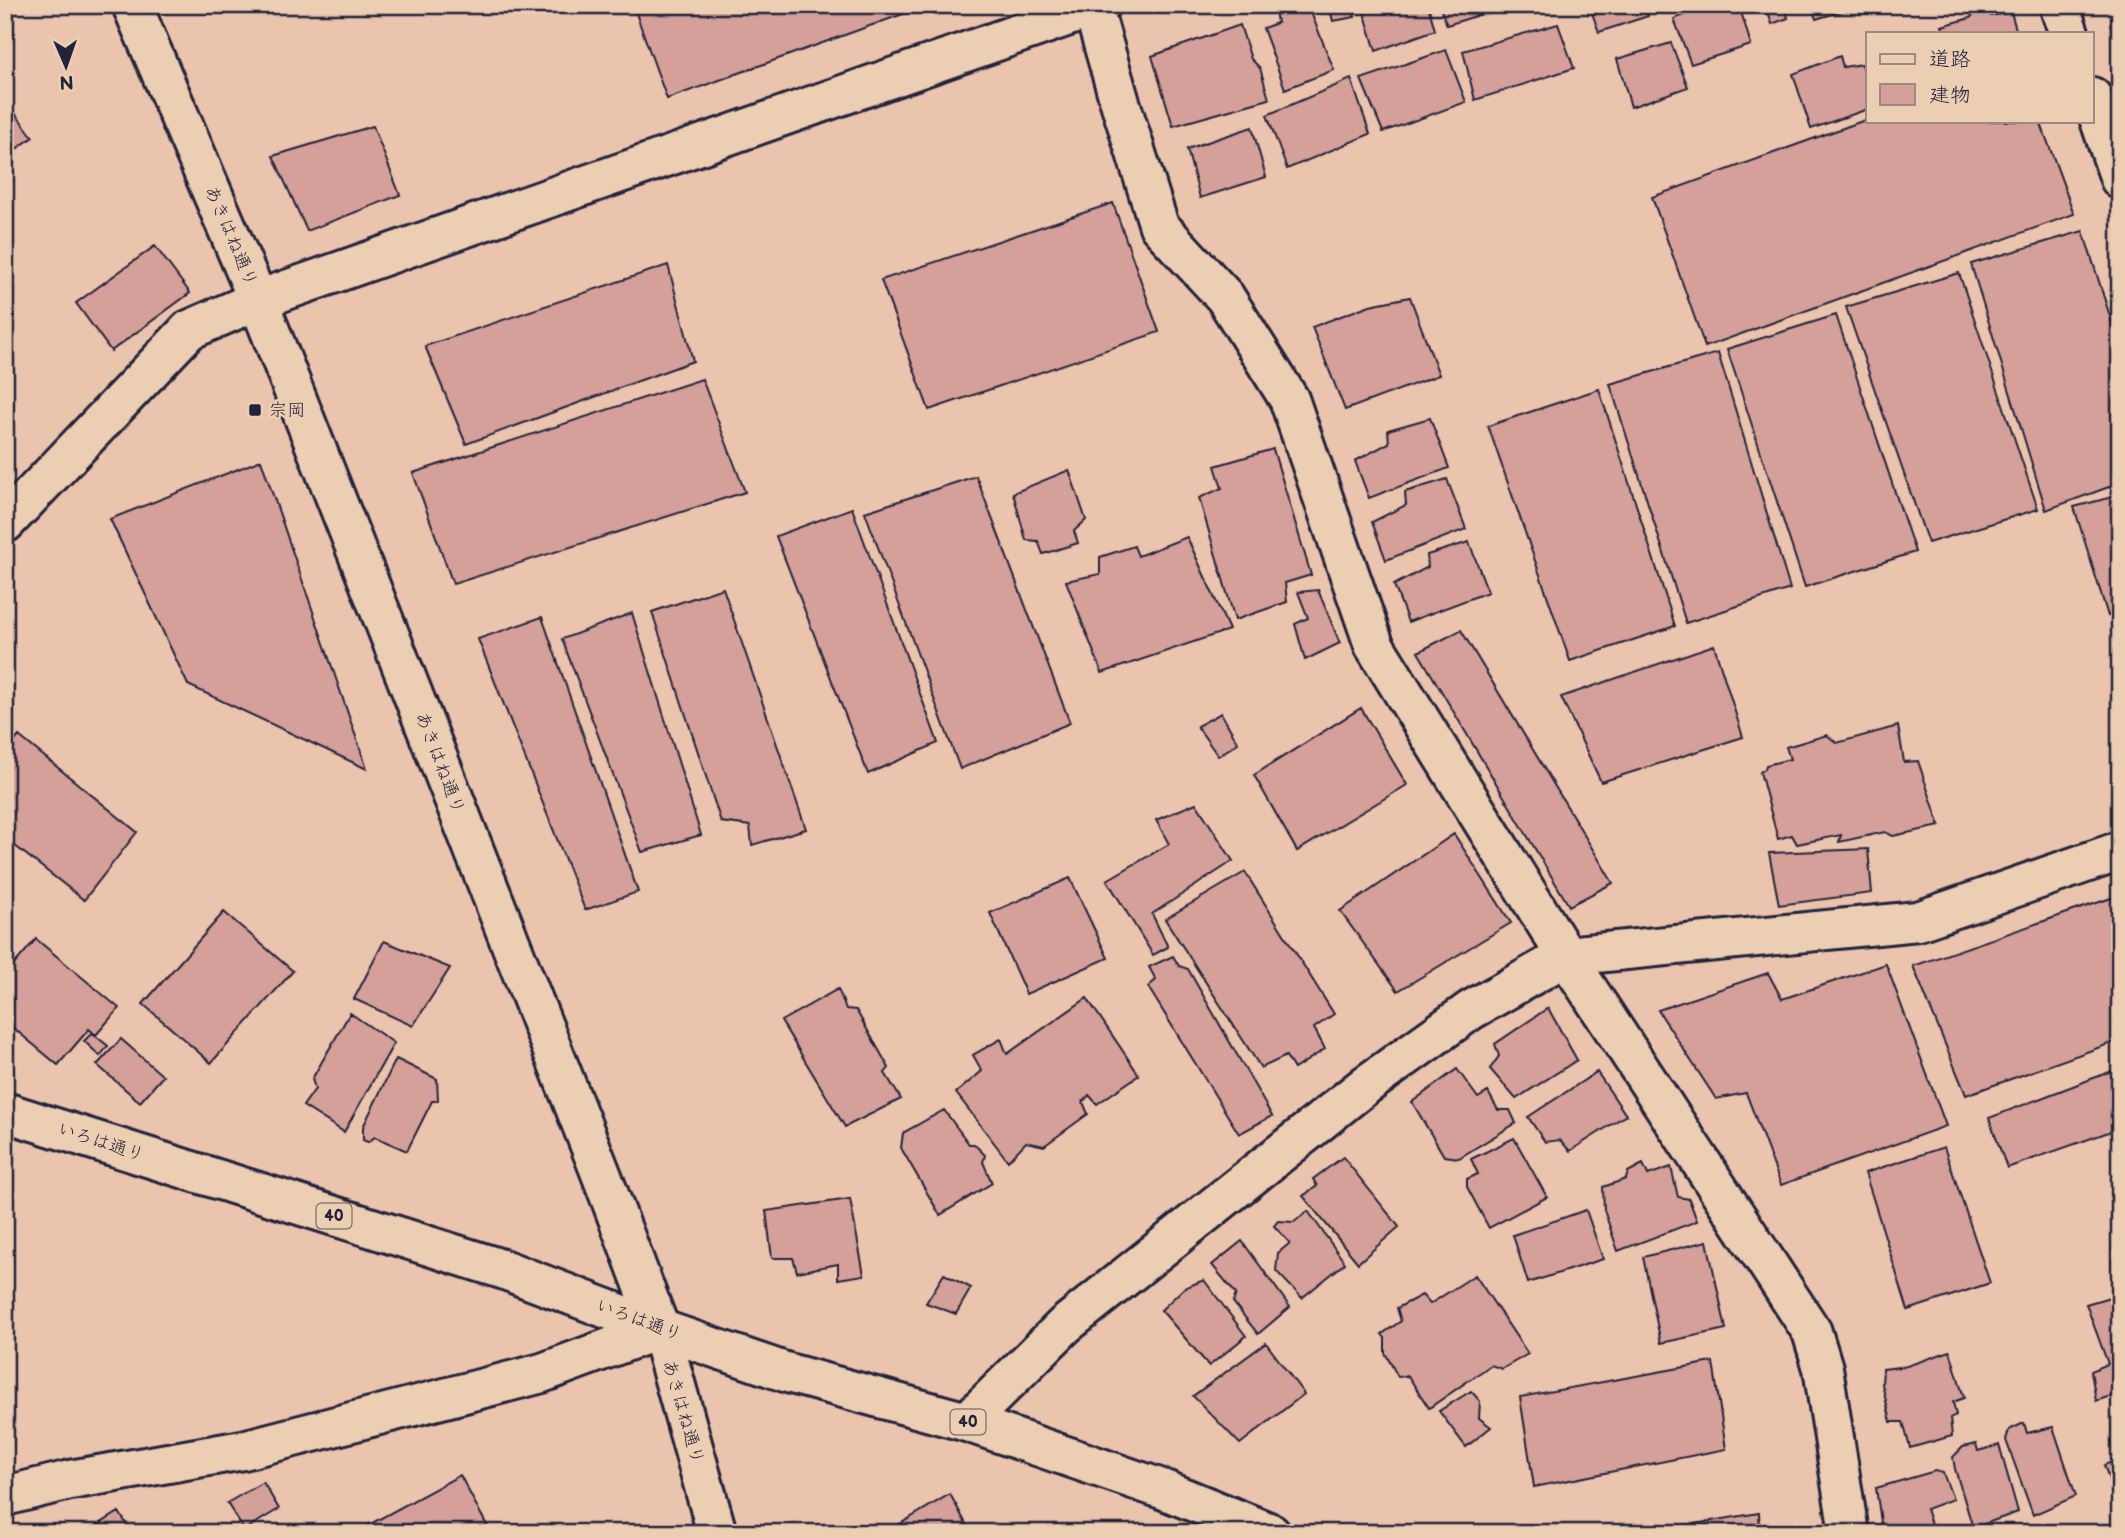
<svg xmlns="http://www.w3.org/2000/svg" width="2125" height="1538" viewBox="0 0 2125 1538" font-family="'Balsamiq Sans','Klee One',sans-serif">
  <rect width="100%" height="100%" fill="#ebc4ae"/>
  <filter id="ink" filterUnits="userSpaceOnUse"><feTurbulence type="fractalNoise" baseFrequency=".0143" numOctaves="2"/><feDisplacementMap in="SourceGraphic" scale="14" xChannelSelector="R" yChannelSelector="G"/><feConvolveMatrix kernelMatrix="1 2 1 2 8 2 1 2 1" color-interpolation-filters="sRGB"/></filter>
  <g filter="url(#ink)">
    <path fill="#d4a099" stroke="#22223b" stroke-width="2" d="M 633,5 L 928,5 L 667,99 Z
      M 1292,5 L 1308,5 L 1334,70 L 1285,89 L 1263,28 L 1277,23 L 1275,10 Z
      M 1329,5 L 1352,5 L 1355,17 L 1333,21 Z
      M 1362,5 L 1428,5 L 1435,30 L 1376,51 Z
      M 1439,5 L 1511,5 L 1447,25 Z
      M 1589,5 L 1645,5 L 1648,16 L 1599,32 Z
      M 1655,5 L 1677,5 L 1658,12 Z
      M 1710,5 L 1739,5 L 1751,45 L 1691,64 L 1674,19 Z
      M 1766,5 L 1785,5 L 1788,18 L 1772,24 Z
      M 1811,5 L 1863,5 L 1816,19 Z
      M 1986,9 L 1991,16 L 2011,12 L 2017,33 L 1945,33 L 1942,26 L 1970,18 L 1976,12 Z
      M 2120,21 L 2120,61 L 2110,24 Z
      M 1558,24 L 1574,68 L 1475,100 L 1463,51 Z
      M 1240,25 L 1251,59 L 1260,68 L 1269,99 L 1173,126 L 1152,56 Z
      M 1671,43 L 1688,87 L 1631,107 L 1617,59 Z
      M 1446,50 L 1466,102 L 1383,132 L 1361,79 Z
      M 1840,56 L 1843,67 L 1862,64 L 1868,84 L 1868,109 L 1811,129 L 1793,74 Z
      M 1351,79 L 1370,134 L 1287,169 L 1267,115 Z
      M 5,100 L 33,137 L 5,157 Z
      M 1868,119 L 1868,121 L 2040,121 L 2074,214 L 1705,347 L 1652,197 Z
      M 373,126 L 400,195 L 307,231 L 273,156 Z
      M 1252,127 L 1266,177 L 1200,198 L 1187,149 Z
      M 1113,203 L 1159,332 L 929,410 L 881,280 Z
      M 2083,231 L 2120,348 L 2120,483 L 2046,510 L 1971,264 Z
      M 155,246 L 190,293 L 111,351 L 76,303 Z
      M 668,265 L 693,361 L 466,444 L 425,346 Z
      M 1959,273 L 2038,509 L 1928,543 L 1846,307 Z
      M 1410,297 L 1439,375 L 1345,410 L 1312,327 L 1370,305 Z
      M 1836,315 L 1915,552 L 1805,587 L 1727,349 Z
      M 1718,353 L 1790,589 L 1686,623 L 1610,384 Z
      M 702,379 L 745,492 L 453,584 L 413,473 Z
      M 1599,389 L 1675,626 L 1570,661 L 1488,426 Z
      M 1430,418 L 1449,468 L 1369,498 L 1355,461 L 1389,443 L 1388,430 Z
      M 1273,449 L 1311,575 L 1285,583 L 1287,602 L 1235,620 L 1199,498 L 1222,488 L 1215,466 Z
      M 261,460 L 367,769 L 188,685 L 110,519 Z
      M 1069,470 L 1086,520 L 1074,531 L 1078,543 L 1043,554 L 1038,541 L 1026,540 L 1013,493 Z
      M 976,476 L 1070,723 L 960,769 L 865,512 Z
      M 1447,479 L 1466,529 L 1386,560 L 1372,522 L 1406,505 L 1405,492 Z
      M 2120,495 L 2120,612 L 2108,616 L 2074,507 Z
      M 852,508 L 938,743 L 868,774 L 776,536 Z
      M 1187,537 L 1229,630 L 1102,673 L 1066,581 L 1100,574 L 1100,557 L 1134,546 L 1138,556 Z
      M 1469,542 L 1488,592 L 1408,622 L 1394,585 L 1428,567 L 1427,555 Z
      M 723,588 L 806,829 L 752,845 L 750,826 L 721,822 L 652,612 Z
      M 1318,590 L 1340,643 L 1305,660 L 1295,624 L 1308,618 L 1298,592 Z
      M 632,613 L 701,835 L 642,852 L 562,639 Z
      M 542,617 L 638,892 L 585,910 L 478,639 Z
      M 1461,630 L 1613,883 L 1569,906 L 1418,652 Z
      M 1714,645 L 1743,737 L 1601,782 L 1561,697 Z
      M 1361,708 L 1407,785 L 1297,851 L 1254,775 Z
      M 1221,713 L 1238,743 L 1218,756 L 1197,726 Z
      M 1898,726 L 1904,762 L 1918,761 L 1940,826 L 1893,836 L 1885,832 L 1839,842 L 1841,835 L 1797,844 L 1792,835 L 1778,839 L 1760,772 L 1765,769 L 1766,765 L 1790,759 L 1786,747 L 1827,735 L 1837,743 Z
      M 19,736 L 137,832 L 84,900 L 5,838 L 5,753 Z
      M 1196,803 L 1233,861 L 1152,914 L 1168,947 L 1153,955 L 1107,880 L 1169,844 L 1156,820 Z
      M 1454,834 L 1511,923 L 1398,991 L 1340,911 Z
      M 1868,849 L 1872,893 L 1779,905 L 1769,853 Z
      M 1245,872 L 1334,1014 L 1314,1028 L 1325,1049 L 1294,1069 L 1286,1056 L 1261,1068 L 1165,919 Z
      M 1070,878 L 1108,958 L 1026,994 L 990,913 Z
      M 2120,895 L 2120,1040 L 1966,1095 L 1913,966 Z
      M 224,912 L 293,971 L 211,1063 L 143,1004 Z
      M 36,939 L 119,1008 L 96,1035 L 89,1029 L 58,1065 L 5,1021 L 5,975 Z
      M 384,941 L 450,968 L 413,1026 L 354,999 Z
      M 1173,956 L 1179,966 L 1188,969 L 1272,1116 L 1239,1134 L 1148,987 L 1156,980 L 1149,967 Z
      M 1886,964 L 1946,1126 L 1781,1185 L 1746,1093 L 1716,1099 L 1658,1010 L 1768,973 L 1782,999 Z
      M 838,989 L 846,1009 L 856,1010 L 889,1068 L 885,1073 L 901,1099 L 845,1127 L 781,1021 Z
      M 1087,998 L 1139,1075 L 1097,1104 L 1089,1095 L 1083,1102 L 1088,1114 L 1044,1146 L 1026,1142 L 1008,1161 L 956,1093 L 982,1071 L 973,1055 L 1001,1039 L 1007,1054 Z
      M 1548,1008 L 1577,1060 L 1516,1099 L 1490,1069 L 1499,1056 L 1495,1044 Z
      M 350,1013 L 394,1043 L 344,1132 L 303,1106 L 315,1089 L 312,1079 Z
      M 92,1033 L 108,1046 L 100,1056 L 84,1041 Z
      M 121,1039 L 163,1076 L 140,1102 L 97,1065 Z
      M 396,1059 L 437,1079 L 438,1101 L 432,1101 L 407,1151 L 375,1137 L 368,1142 L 363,1140 L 363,1127 Z
      M 2120,1068 L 2120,1128 L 2007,1168 L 1989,1118 Z
      M 1457,1069 L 1478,1098 L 1488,1092 L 1498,1110 L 1510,1110 L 1516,1123 L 1459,1158 L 1444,1156 L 1412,1102 Z
      M 1597,1072 L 1626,1115 L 1570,1151 L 1560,1140 L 1545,1142 L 1528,1117 Z
      M 944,1110 L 969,1144 L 974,1144 L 985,1155 L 983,1162 L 992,1183 L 940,1215 L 901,1148 L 903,1133 Z
      M 1514,1138 L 1547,1197 L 1489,1228 L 1467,1187 L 1467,1179 L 1478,1174 L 1471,1159 Z
      M 1944,1147 L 1990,1283 L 1908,1310 L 1865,1173 Z
      M 1343,1157 L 1399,1227 L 1358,1263 L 1303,1196 L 1317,1186 L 1313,1179 Z
      M 1643,1164 L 1648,1175 L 1671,1167 L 1678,1197 L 1689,1199 L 1697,1221 L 1618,1251 L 1604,1210 L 1603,1187 L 1626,1179 L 1628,1172 Z
      M 850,1199 L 864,1275 L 838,1279 L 838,1264 L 797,1272 L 793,1258 L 772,1258 L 766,1211 Z
      M 1586,1210 L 1603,1259 L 1528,1283 L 1513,1235 Z
      M 1308,1211 L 1345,1263 L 1302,1298 L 1276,1271 L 1278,1253 L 1290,1243 L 1274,1226 L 1278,1221 L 1294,1222 Z
      M 1242,1241 L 1290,1307 L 1258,1334 L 1233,1302 L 1236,1294 L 1212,1265 Z
      M 1707,1241 L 1726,1329 L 1661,1343 L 1643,1257 Z
      M 944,1274 L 971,1288 L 956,1314 L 926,1303 Z
      M 1475,1275 L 1528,1354 L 1502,1369 L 1491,1365 L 1429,1408 L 1408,1376 L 1398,1377 L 1385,1353 L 1385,1338 L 1382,1334 L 1401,1321 L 1397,1308 L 1422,1295 L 1430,1304 Z
      M 1204,1280 L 1246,1336 L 1209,1366 L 1161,1310 L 1184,1288 Z
      M 2120,1294 L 2120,1393 L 2096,1401 L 2091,1371 L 2108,1364 L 2086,1304 Z
      M 1266,1343 L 1304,1394 L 1240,1444 L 1193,1396 Z
      M 1950,1351 L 1964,1398 L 1953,1402 L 1956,1415 L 1950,1418 L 1952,1436 L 1910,1448 L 1903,1422 L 1891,1422 L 1882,1384 L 1883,1369 L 1907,1366 Z
      M 1713,1362 L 1726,1449 L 1534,1487 L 1520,1397 Z
      M 1471,1391 L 1480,1401 L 1479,1418 L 1491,1427 L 1466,1447 L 1439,1411 Z
      M 2024,1423 L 2027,1433 L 2053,1427 L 2076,1496 L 2033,1515 L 2006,1440 L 2009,1430 Z
      M 1976,1444 L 1978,1451 L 1999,1445 L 2018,1512 L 1973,1528 L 1955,1469 L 1953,1457 L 1963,1447 Z
      M 2120,1459 L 2120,1509 L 2104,1465 Z
      M 1935,1471 L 1943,1473 L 1953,1499 L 1926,1509 L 1934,1533 L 1887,1533 L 1882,1529 L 1876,1488 Z
      M 460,1475 L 491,1533 L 362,1533 L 361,1529 Z
      M 263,1482 L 279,1509 L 244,1530 L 227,1503 Z
      M 950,1494 L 971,1533 L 885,1533 Z
      M 119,1512 L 132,1533 L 85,1533 Z
      M 1759,1513 L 1760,1533 L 1652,1533 L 1652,1531 Z"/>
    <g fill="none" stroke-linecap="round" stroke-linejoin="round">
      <g stroke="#22223b" stroke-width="44">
        <path id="street" d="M 1092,5 L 1119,99 L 1159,226 L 1225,297 L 1289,399 L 1374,645 L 1566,956 L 1812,1332 L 1823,1368 L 1849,1533
          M 5,523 L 189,330 L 258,300
          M 967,1422 L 1065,1325 L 1366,1085 L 1471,1010 L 1566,956 L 1918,921 L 2120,851
          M 5,1496 L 70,1480 L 243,1450 L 542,1373 L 660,1329"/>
      </g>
      <g stroke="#22223b" stroke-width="44">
        <path id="secondary" d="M 132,5 L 258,300 L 600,1171 L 660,1329 L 717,1533
          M 2059,5 L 2069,33
          M 2092,97 L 2120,179
          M 258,300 L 1100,5"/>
      </g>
      <g stroke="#22223b" stroke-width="44">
        <path id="primary" d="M 5,1112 L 505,1270 L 660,1329 L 788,1373 L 967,1422 L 1162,1489 L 1271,1533"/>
      </g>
      <use href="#street" stroke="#ecceb2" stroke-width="38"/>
      <use href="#secondary" stroke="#ecceb2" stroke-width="38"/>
      <use href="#primary" stroke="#ecceb2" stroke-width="38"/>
    </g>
  </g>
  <rect fill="#22223b" stroke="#ecceb2" stroke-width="2.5" x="248" y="403" width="14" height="14" rx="3.5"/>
  <g text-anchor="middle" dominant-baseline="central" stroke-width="5" stroke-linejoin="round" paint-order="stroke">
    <g fill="#ecceb2" stroke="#5f565f" stroke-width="2">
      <rect x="316.5" y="1203.5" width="35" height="25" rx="5"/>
      <rect x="950.5" y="1409.5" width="35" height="25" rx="5"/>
    </g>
    <g font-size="16" font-weight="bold" fill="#22223b">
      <text x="334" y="1216">40</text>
      <text x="968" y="1422">40</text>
    </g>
    <g font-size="18" fill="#22223b" stroke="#ecceb2">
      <text transform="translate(231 236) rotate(67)">あきはね通り</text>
      <text transform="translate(440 763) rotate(69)">あきはね通り</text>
      <text transform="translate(101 1142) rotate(18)">いろは通り</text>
      <text transform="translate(639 1320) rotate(20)">いろは通り</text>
      <text transform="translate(683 1412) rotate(74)">あきはね通り</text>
    </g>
    <g font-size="18" fill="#22223b" stroke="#ecceb2" text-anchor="start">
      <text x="269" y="410">宗岡</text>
    </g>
  </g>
  <rect width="2125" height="1538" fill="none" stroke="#ecceb2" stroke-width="28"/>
  <rect x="14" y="14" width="2097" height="1510" fill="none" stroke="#22223b" stroke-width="2.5" filter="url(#ink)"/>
  <rect x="1866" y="32" width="228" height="91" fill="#ecceb2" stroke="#9b8982" stroke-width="2"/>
  <rect x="1880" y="54" width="35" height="10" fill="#ecceb2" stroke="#9b8982" stroke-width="2"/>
  <text x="1929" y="66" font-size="21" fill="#22223b">道路</text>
  <rect x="1880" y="84" width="35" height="21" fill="#d4a099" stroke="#9b8982" stroke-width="2"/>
  <text x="1929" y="102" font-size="21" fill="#22223b">建物</text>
  <g transform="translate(66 66) rotate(178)" stroke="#ecceb2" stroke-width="5" paint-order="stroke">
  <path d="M0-5L12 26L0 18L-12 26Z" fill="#22223b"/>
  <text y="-10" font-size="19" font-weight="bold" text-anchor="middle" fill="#22223b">N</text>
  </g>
</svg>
